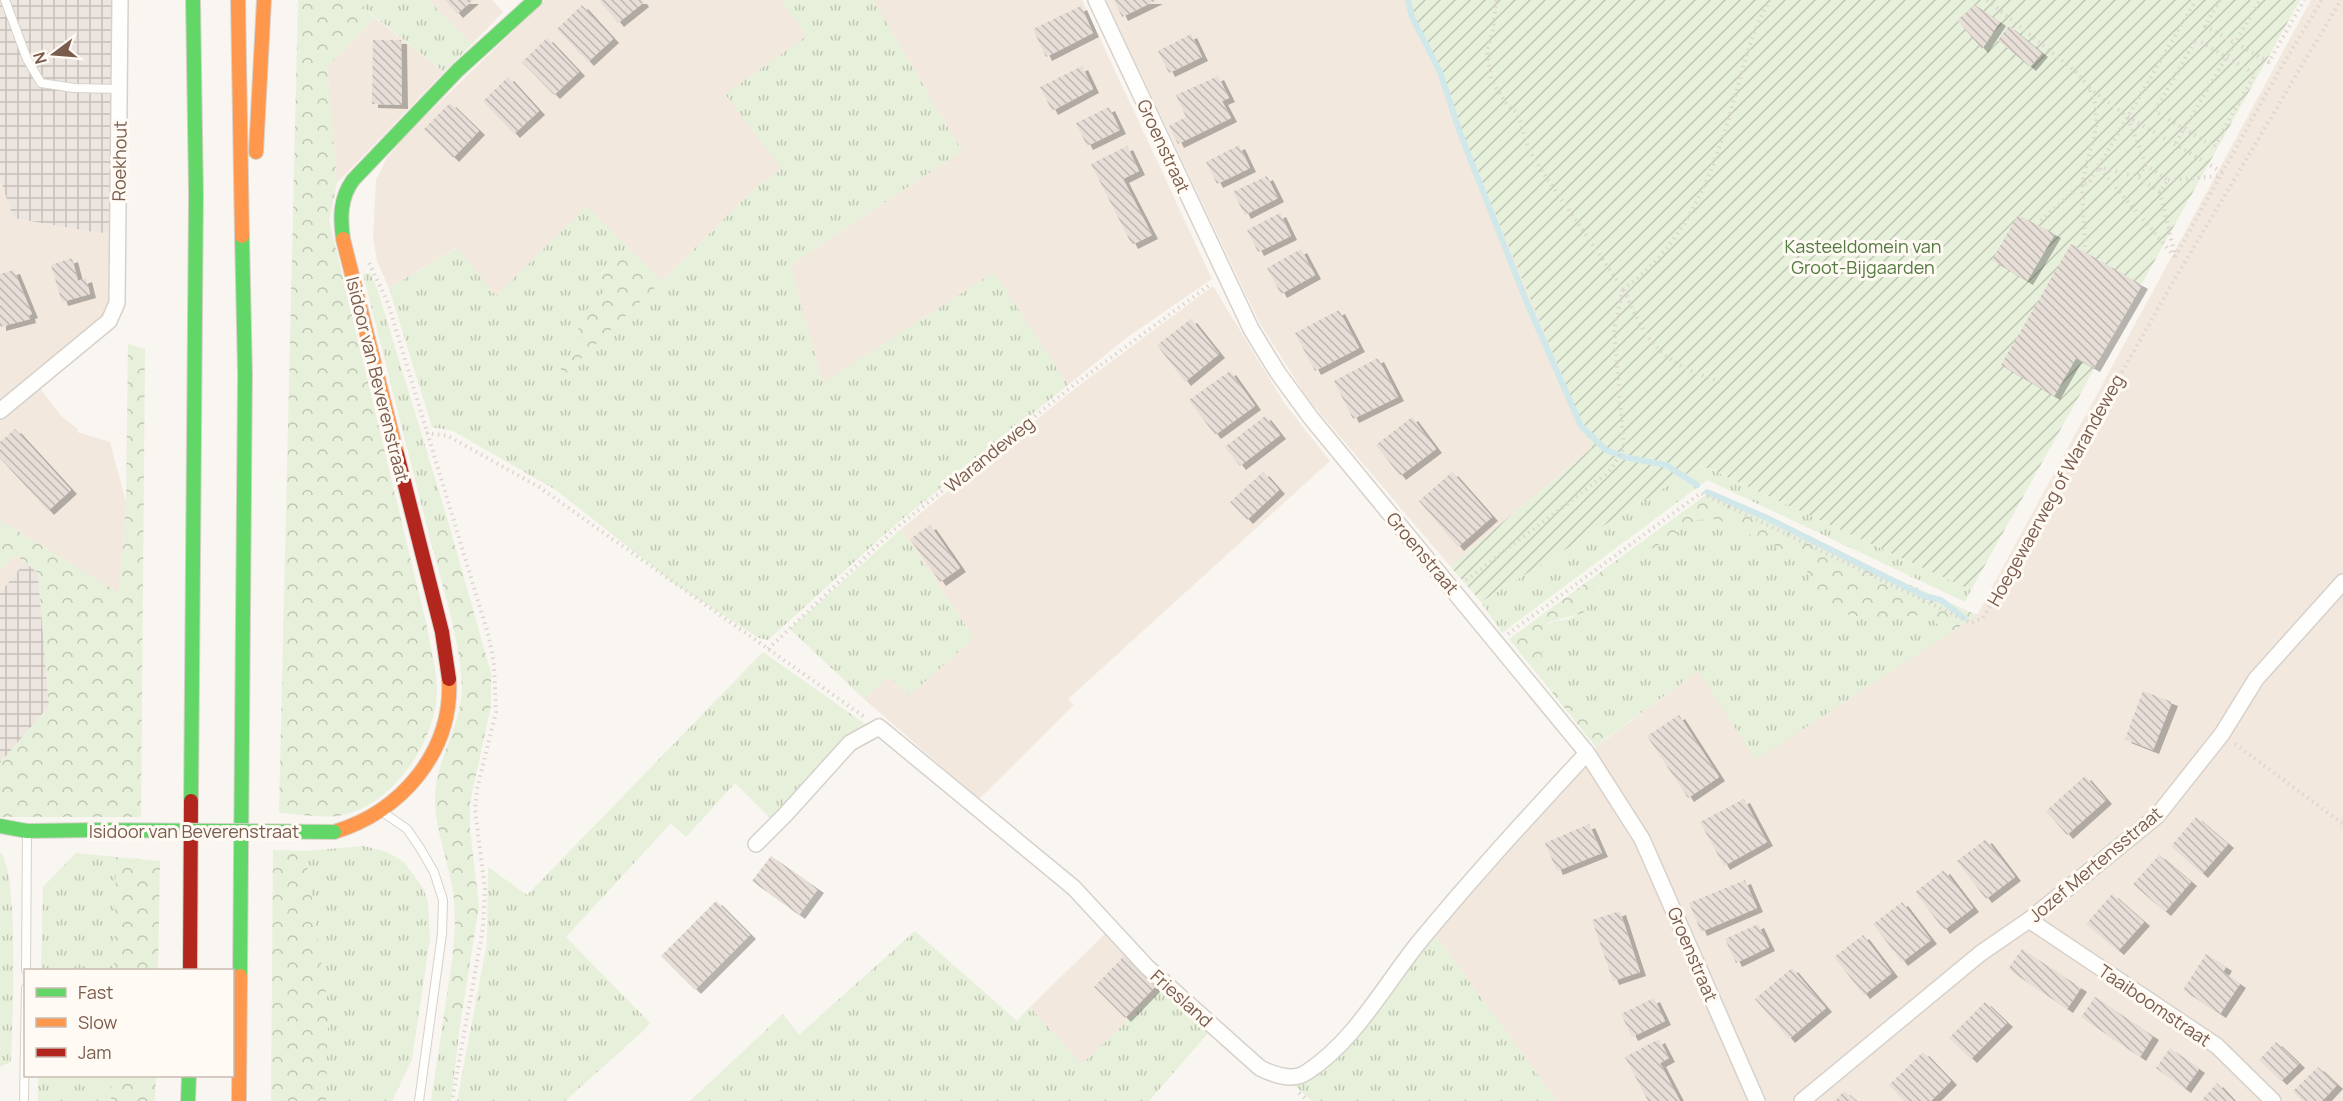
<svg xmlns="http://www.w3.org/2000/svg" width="2343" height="1101" viewBox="0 0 2343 1101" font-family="Manrope,sans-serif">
  <defs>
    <pattern id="industrial-grid" width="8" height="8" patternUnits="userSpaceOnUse" patternTransform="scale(1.5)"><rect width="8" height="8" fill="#ede5e0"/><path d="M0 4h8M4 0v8" fill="none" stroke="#c5bdb8"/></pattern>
    <pattern id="grass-tufts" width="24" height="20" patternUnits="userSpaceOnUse" patternTransform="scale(1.5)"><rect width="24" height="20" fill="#e7f0db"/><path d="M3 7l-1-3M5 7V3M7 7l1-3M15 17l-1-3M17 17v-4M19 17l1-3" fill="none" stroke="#c0c6b4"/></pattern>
    <pattern id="forest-crowns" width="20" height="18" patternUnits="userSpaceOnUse" patternTransform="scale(1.5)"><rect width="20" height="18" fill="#e7f0db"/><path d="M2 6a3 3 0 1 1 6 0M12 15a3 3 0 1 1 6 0" fill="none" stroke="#c0c6b4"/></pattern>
    <pattern id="garden-furrows" width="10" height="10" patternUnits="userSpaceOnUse" patternTransform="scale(1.5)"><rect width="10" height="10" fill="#e7f0db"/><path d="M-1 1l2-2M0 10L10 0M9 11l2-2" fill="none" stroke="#c0c6b4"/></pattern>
    <pattern id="building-back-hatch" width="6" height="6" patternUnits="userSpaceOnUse" patternTransform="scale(1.5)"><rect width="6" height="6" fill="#e6ded7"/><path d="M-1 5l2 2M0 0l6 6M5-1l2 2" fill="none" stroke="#bfb7b1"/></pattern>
    <filter id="shadow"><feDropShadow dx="6" dy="4" stdDeviation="0" flood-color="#0004"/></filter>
  </defs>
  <rect width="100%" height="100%" fill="#f9f5f0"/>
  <path fill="#f2e8de" d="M 428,0 L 492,0 L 503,12 L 472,44 Z
    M 545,0 L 781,0 L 807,35 L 782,169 L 754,189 L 662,281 L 587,207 L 496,297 L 456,248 L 389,288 L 377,261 L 373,238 L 376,180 L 387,158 L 405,136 Z
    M 873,0 L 1082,0 L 1212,279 L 1126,338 L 1068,385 L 994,273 L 823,383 L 790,265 L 962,151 Z
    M 1106,0 L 1407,0 L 1592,448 L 1450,566 L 1308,399 L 1259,322 Z
    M 2311,0 L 2343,0 L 2343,1101 L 1557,1101 L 1433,932 L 1596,747 L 1698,671 L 1977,615 Z
    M 375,18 L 444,72 L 337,183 L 327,67 Z
    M 0,178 L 13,218 L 99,233 L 113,232 L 113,291 L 99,322 L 0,404 Z
    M 1213,286 L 1285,404 L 1330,461 L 1068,699 L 1074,705 L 979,799 L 864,699 L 889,677 L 909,696 L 974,638 L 901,529 L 1076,388 Z
    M 39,387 L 62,417 L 78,429 L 77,432 L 110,442 L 126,502 L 119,594 L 0,520 L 0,418 Z
    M 16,554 L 25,562 L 0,593 L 0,570 Z
    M 1107,932 L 1162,988 L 1082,1065 L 1030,1007 Z"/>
  <path fill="url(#industrial-grid)" d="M 0,0 L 112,0 L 113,232 L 99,233 L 13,218 L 0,178 Z
    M 25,562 L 38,573 L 49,706 L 0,763 L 0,593 Z"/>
  <path fill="url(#grass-tufts)" d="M 354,0 L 428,0 L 472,44 L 444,72 Z
    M 781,0 L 873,0 L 962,151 L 790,265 L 823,383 L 994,272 L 1068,385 L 895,525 L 768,640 L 759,638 L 675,584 L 556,490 L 453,431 L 432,427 L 389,288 L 457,248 L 496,296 L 587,206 L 629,248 L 599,275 L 610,287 C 594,301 571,321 581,345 L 565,373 L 662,281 L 754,189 L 782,169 L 725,94 L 807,36 Z
    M 370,273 L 377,288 L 448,521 L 427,527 L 363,274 Z
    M 1701,465 L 1971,590 L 1965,602 L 1707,480 L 1502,633 L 1481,602 Z
    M 1705,518 L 1717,519 L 1805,560 C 1808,574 1813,597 1826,607 C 1846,622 1903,616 1929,615 L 1947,635 L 1756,760 L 1698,671 L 1607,738 L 1542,658 L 1540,632 C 1553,616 1558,624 1573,617 C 1587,611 1590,596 1600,587 C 1627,560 1664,541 1696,520 Z
    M 901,529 L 974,638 L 909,696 L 889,677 L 864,699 L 790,629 Z
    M 763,652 L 868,726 L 772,820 L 735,783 L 686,837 L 671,823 L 566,937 L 650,1023 L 643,1031 L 565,1101 L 457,1101 L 487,943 L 488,867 L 527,895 Z
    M 364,846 L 387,852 L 404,862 L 424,890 L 428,902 L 430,939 L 412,1059 L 392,1101 L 326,1101 L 328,1006 L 305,851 Z
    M 0,852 C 20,872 12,1027 11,1062 L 0,1067 Z
    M 76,853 L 116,857 L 114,970 L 41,970 L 43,887 Z
    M 915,931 L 1017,1021 L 1030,1007 L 1082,1064 L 1162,988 L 1210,1031 L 1149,1101 L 690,1101 L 783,1014 L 799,1035 Z
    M 1433,932 L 1557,1101 L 1312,1101 L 1290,1082 L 1304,1079 Z
    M 443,1022 L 460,1026 L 451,1101 L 431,1101 Z
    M 38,1076 L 112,1076 L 111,1101 L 38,1101 Z"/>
  <path fill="url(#forest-crowns)" d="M 298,0 L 354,0 L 375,18 L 327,67 L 337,183 L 329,220 L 427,627 C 431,652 440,679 436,704 C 429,750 390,805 343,815 C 324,819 298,814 279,813 Z
    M 629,248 L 662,281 L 565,374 L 558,366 L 581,345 C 571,319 592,303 609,287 L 599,276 Z
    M 128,344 L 145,349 L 141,817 L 0,817 L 0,763 L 49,706 L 38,573 L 16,555 L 0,570 L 0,520 L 119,593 L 126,502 Z
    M 1707,494 L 1977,615 L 1947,635 L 1929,615 C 1902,616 1848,622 1826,607 C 1812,597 1808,575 1805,560 L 1717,519 L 1696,520 L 1623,568 L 1598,588 L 1583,613 L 1549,622 L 1540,632 L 1542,658 L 1607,738 L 1596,747 L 1509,639 Z
    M 448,521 L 491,673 L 491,705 L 470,803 L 470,829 L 479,906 L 460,1026 L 443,1022 C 448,983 458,940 454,900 C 451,867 436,835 435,801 C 434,766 456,735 461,700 C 467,657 438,572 427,527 Z
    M 273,850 L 305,851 L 328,1006 L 326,1101 L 271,1101 Z
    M 116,857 L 160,861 L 158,970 L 114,970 Z
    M 112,1076 L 156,1076 L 155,1101 L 111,1101 Z"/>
  <path fill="url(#garden-furrows)" d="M 1407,0 L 2300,0 L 1971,590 L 1701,465 L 1481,602 L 1450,566 L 1592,448 Z"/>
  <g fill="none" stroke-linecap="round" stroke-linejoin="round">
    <path stroke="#d0e8ea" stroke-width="6" d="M 1408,0 L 1412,17 L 1440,72 L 1460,133 L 1527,303 L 1581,426 L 1606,450 L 1624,457 L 1666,465 L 1697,485
      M 1707,492 L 1765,517 L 1924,596 L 1941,600 L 1964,618"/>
  </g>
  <path fill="url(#building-back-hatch)" filter="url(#shadow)" d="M 445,0 L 473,0 L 457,14 Z
    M 599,0 L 641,0 L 643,3 L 618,23 Z
    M 1114,0 L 1157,0 L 1122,17 Z
    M 582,5 L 613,39 L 588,62 L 557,29 Z
    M 1975,5 L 2000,22 L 1982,49 L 1957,20 Z
    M 1081,6 L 1093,33 L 1046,57 L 1033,29 Z
    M 2009,26 L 2042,53 L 2030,67 L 1998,40 Z
    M 1191,34 L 1202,57 L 1169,73 L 1158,51 Z
    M 547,38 L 579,72 L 554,95 L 522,62 Z
    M 373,40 L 401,40 L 402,105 L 372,104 Z
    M 1082,66 L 1093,89 L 1052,111 L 1040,87 Z
    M 1218,76 L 1229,98 L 1222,101 L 1231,118 L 1178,144 L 1169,126 L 1186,117 L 1176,95 Z
    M 508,77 L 539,111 L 514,134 L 483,101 Z
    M 450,103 L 479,131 L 453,158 L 424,129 Z
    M 1109,107 L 1120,130 L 1087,146 L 1076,123 Z
    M 1239,145 L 1250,168 L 1217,184 L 1206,162 Z
    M 1127,146 L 1139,171 L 1123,179 L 1152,235 L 1132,245 L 1091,164 Z
    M 1267,176 L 1278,198 L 1245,215 L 1233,192 Z
    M 1280,213 L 1291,236 L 1258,252 L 1247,230 Z
    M 2018,215 L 2055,234 L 2027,281 L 1992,260 Z
    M 2071,244 L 2142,285 L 2094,368 L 2076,358 L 2054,396 L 2001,365 Z
    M 1301,249 L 1315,275 L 1281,294 L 1267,268 Z
    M 72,258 L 78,281 L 86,278 L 90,294 L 62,302 L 51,265 Z
    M 14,270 L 32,314 L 29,315 L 30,319 L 0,327 L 0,274 Z
    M 1339,310 L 1359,348 L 1315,371 L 1295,333 Z
    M 1191,319 L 1219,354 L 1185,382 L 1157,345 Z
    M 1378,358 L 1398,397 L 1353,419 L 1334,381 Z
    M 1230,371 L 1255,406 L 1215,435 L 1189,400 Z
    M 1265,416 L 1280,435 L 1240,466 L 1225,447 Z
    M 1412,417 L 1436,449 L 1400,476 L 1376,445 Z
    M 15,429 L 71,490 L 48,511 L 0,458 L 0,442 Z
    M 1263,472 L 1279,490 L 1247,520 L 1230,502 Z
    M 1452,472 L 1492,517 L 1458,547 L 1419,501 Z
    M 930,525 L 960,568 L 940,582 L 910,539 Z
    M 2143,691 L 2172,702 L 2153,750 L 2125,739 Z
    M 1679,715 L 1719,777 L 1688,798 L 1647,736 Z
    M 2085,776 L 2106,800 L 2067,835 L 2046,811 Z
    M 1744,799 L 1767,842 L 1724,866 L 1700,822 Z
    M 2196,817 L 2228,844 L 2202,874 L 2171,846 Z
    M 1589,824 L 1602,853 L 1557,871 L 1545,843 Z
    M 1986,839 L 2015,877 L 1986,899 L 1957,861 Z
    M 2159,855 L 2191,882 L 2165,912 L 2133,884 Z
    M 771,856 L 818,889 L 799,915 L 752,881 Z
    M 1944,870 L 1973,908 L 1944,930 L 1915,892 Z
    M 1745,880 L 1757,908 L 1701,932 L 1689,903 Z
    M 2112,894 L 2144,922 L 2118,951 L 2086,924 Z
    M 716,901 L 750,935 L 695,990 L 661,956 Z
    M 1902,902 L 1931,940 L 1902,962 L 1873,924 Z
    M 1620,911 L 1640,972 L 1613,981 L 1592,920 Z
    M 1758,924 L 1769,947 L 1736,963 L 1725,939 Z
    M 1863,935 L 1892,973 L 1864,995 L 1834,957 Z
    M 2022,949 L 2081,988 L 2067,1009 L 2008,969 Z
    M 2206,954 L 2226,967 L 2223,972 L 2240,984 L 2220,1014 L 2183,990 Z
    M 1124,956 L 1155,987 L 1125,1018 L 1094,987 Z
    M 1792,968 L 1826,1008 L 1789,1039 L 1755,999 Z
    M 2095,997 L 2153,1036 L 2140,1057 L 2081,1017 Z
    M 1654,998 L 1665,1021 L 1632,1037 L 1621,1014 Z
    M 1985,1002 L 2007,1023 L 1971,1059 L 1949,1038 Z
    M 1659,1039 L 1669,1058 L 1660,1063 L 1680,1101 L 1648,1101 L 1625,1057 Z
    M 2276,1042 L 2299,1064 L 2281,1081 L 2259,1060 Z
    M 2170,1048 L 2199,1069 L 2185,1089 L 2156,1068 Z
    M 1923,1052 L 1951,1081 L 1931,1101 L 1904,1101 L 1889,1085 Z
    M 2318,1067 L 2337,1085 L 2322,1101 L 2302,1101 L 2293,1091 Z
    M 2217,1083 L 2229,1096 L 2234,1101 L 2201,1101 Z
    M 1844,1091 L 1856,1101 L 1835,1101 Z"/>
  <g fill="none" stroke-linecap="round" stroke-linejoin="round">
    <g stroke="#d7d1cb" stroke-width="10">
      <path id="lane" d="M 5,0 L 27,59 L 41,83 L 74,88 L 120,89
        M 384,813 L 407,829 L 420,848 L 434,872 L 443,900 L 442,934 L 419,1101
        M 26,970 L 27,831
        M 24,1101 L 26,988"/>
    </g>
    <g stroke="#d7d1cb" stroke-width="18">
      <path id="street" d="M 1096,0 L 1251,329 L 1278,373 L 1311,418 L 1587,753 L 1642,839 L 1757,1101
        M 0,411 L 109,321 L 117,303 L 120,0
        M 756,844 L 785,815 L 850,743 L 879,727 L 1074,888 L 1147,967 L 1260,1068 C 1274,1075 1293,1082 1307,1072 C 1355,1041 1385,984 1420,941 C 1473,876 1530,815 1587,753
        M 2029,920 L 2217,1046 L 2273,1101
        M 1802,1101 L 1981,953 L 2029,920 L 2157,816 L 2222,734 L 2256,679 L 2343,582"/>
    </g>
    <g stroke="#d9d2cb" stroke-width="16">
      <path id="fast" d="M 343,239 C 340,217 340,198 353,180 L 458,70 L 535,0
        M 191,801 L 196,194 L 193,0
        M 0,826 L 27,831 L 95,830
        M 240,976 L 245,374 L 242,236
        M 188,1101 L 189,1076"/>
    </g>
    <g stroke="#d9d2cb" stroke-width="16">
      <path id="slow" d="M 238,0 L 242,236
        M 256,152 L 264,0
        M 343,239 L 397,454
        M 334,832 C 401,812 453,752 449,679
        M 239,1101 L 240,976"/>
    </g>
    <g stroke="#d9d2cb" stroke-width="16">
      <path id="jam" d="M 397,454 L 442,632 L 449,679
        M 190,970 L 191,801"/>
    </g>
    <path stroke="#dcd5d0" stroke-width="4" stroke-dasharray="1.5 4.5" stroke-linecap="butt" d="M 1496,0 L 1493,30 L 1487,52 L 1491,79 L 1507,105 L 1518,114 L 1528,148 L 1540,168 L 1623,289 C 1685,247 1714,172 1733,103 C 1744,67 1750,33 1770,0
      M 1987,0 L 2075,71 L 2089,87 L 2096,106 L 2096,128 L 2082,184 L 2040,221
      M 2220,0 L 2205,26 L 2269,62 L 2304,0
      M 2196,39 L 2255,74 L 2214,147 L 2155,111 Z
      M 2089,88 L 2128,117 L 2222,172
      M 2128,118 L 2146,165
      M 2176,143 L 2260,0
      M 2098,167 L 2138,177 L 2160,192 L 2168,180 L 2146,165 L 2138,177
      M 2100,169 L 2175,257
      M 2168,180 L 2221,176
      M 2160,192 L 2175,256
      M 2085,247 L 2082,184 L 2089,183 L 2196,0
      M 2175,257 L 2279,71 L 2322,0
      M 369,263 L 388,303 L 489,637 L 494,665 L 496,712 L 477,789 L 475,809 L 485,889 L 483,928 L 452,1101
      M 1624,290 C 1648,347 1664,365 1725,383
      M 426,433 L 448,436 L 539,487 L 866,718
      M 1466,580 L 1609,472 L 1624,448 L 1614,329 L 1623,289
      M 1508,634 L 1701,493 L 1971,623 L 1983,618 L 2169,289 L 2341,0
      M 768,649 L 895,529 L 1075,384 L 1211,284
      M 2235,744 L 2343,824
      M 1299,1093 L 1308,1101"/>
    <use href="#lane" stroke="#fefefd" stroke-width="8"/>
    <use href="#street" stroke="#fefefd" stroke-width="15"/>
    <use href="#fast" stroke="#63d668" stroke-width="14"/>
    <use href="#slow" stroke="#ff974d" stroke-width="14"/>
    <use href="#jam" stroke="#b3261e" stroke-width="14"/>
    <g stroke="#d9d2cb" stroke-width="16" stroke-linecap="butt">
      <path id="fast-bridge" d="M 95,830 L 334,832"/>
    </g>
    <use href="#fast-bridge" stroke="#63d668" stroke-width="14"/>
  </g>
  <g text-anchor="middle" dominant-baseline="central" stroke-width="6" stroke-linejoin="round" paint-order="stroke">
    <g font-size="18" fill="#7a5c4d" stroke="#fffaf3">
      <text transform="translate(1164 146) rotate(65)">Groenstraat</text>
      <text transform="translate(119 161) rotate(-89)">Roekhout</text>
      <text transform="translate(378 379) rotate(76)">Isidoor van Beverenstraat</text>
      <text transform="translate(989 454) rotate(-39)">Warandeweg</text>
      <text transform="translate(2055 490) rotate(-61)">Hoegewaerweg of Warandeweg</text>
      <text transform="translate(1423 553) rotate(50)">Groenstraat</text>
      <text x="194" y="831">Isidoor van Beverenstraat</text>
      <text transform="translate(2095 864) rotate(-40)">Jozef Mertensstraat</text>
      <text transform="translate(1693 954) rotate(67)">Groenstraat</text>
      <text transform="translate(1182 998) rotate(42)">Friesland</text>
      <text transform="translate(2155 1005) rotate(34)">Taaiboomstraat</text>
    </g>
    <g font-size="18" fill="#537a41" stroke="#fffaf3">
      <text x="1863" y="246">Kasteeldomein van<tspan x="1863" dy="21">Groot-Bijgaarden</tspan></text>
    </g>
  </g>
  <rect x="24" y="969" width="210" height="108" fill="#fffaf3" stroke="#cabbb1" stroke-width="1.5"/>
  <rect x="36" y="988" width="30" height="9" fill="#63d668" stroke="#cabbb1" stroke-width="1.5"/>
  <text x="78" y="999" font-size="18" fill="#7a5c4d">Fast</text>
  <rect x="36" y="1018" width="30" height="9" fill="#ff974d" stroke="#cabbb1" stroke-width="1.5"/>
  <text x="78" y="1029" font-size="18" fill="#7a5c4d">Slow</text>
  <rect x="36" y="1048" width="30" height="9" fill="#b3261e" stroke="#cabbb1" stroke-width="1.5"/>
  <text x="78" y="1059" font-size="18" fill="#7a5c4d">Jam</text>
  <g transform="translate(54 54) rotate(254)" stroke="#fffaf3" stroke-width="4.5" paint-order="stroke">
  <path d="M0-4.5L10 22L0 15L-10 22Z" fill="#7a5c4d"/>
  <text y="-9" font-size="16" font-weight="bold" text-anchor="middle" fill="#7a5c4d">N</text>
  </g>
</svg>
